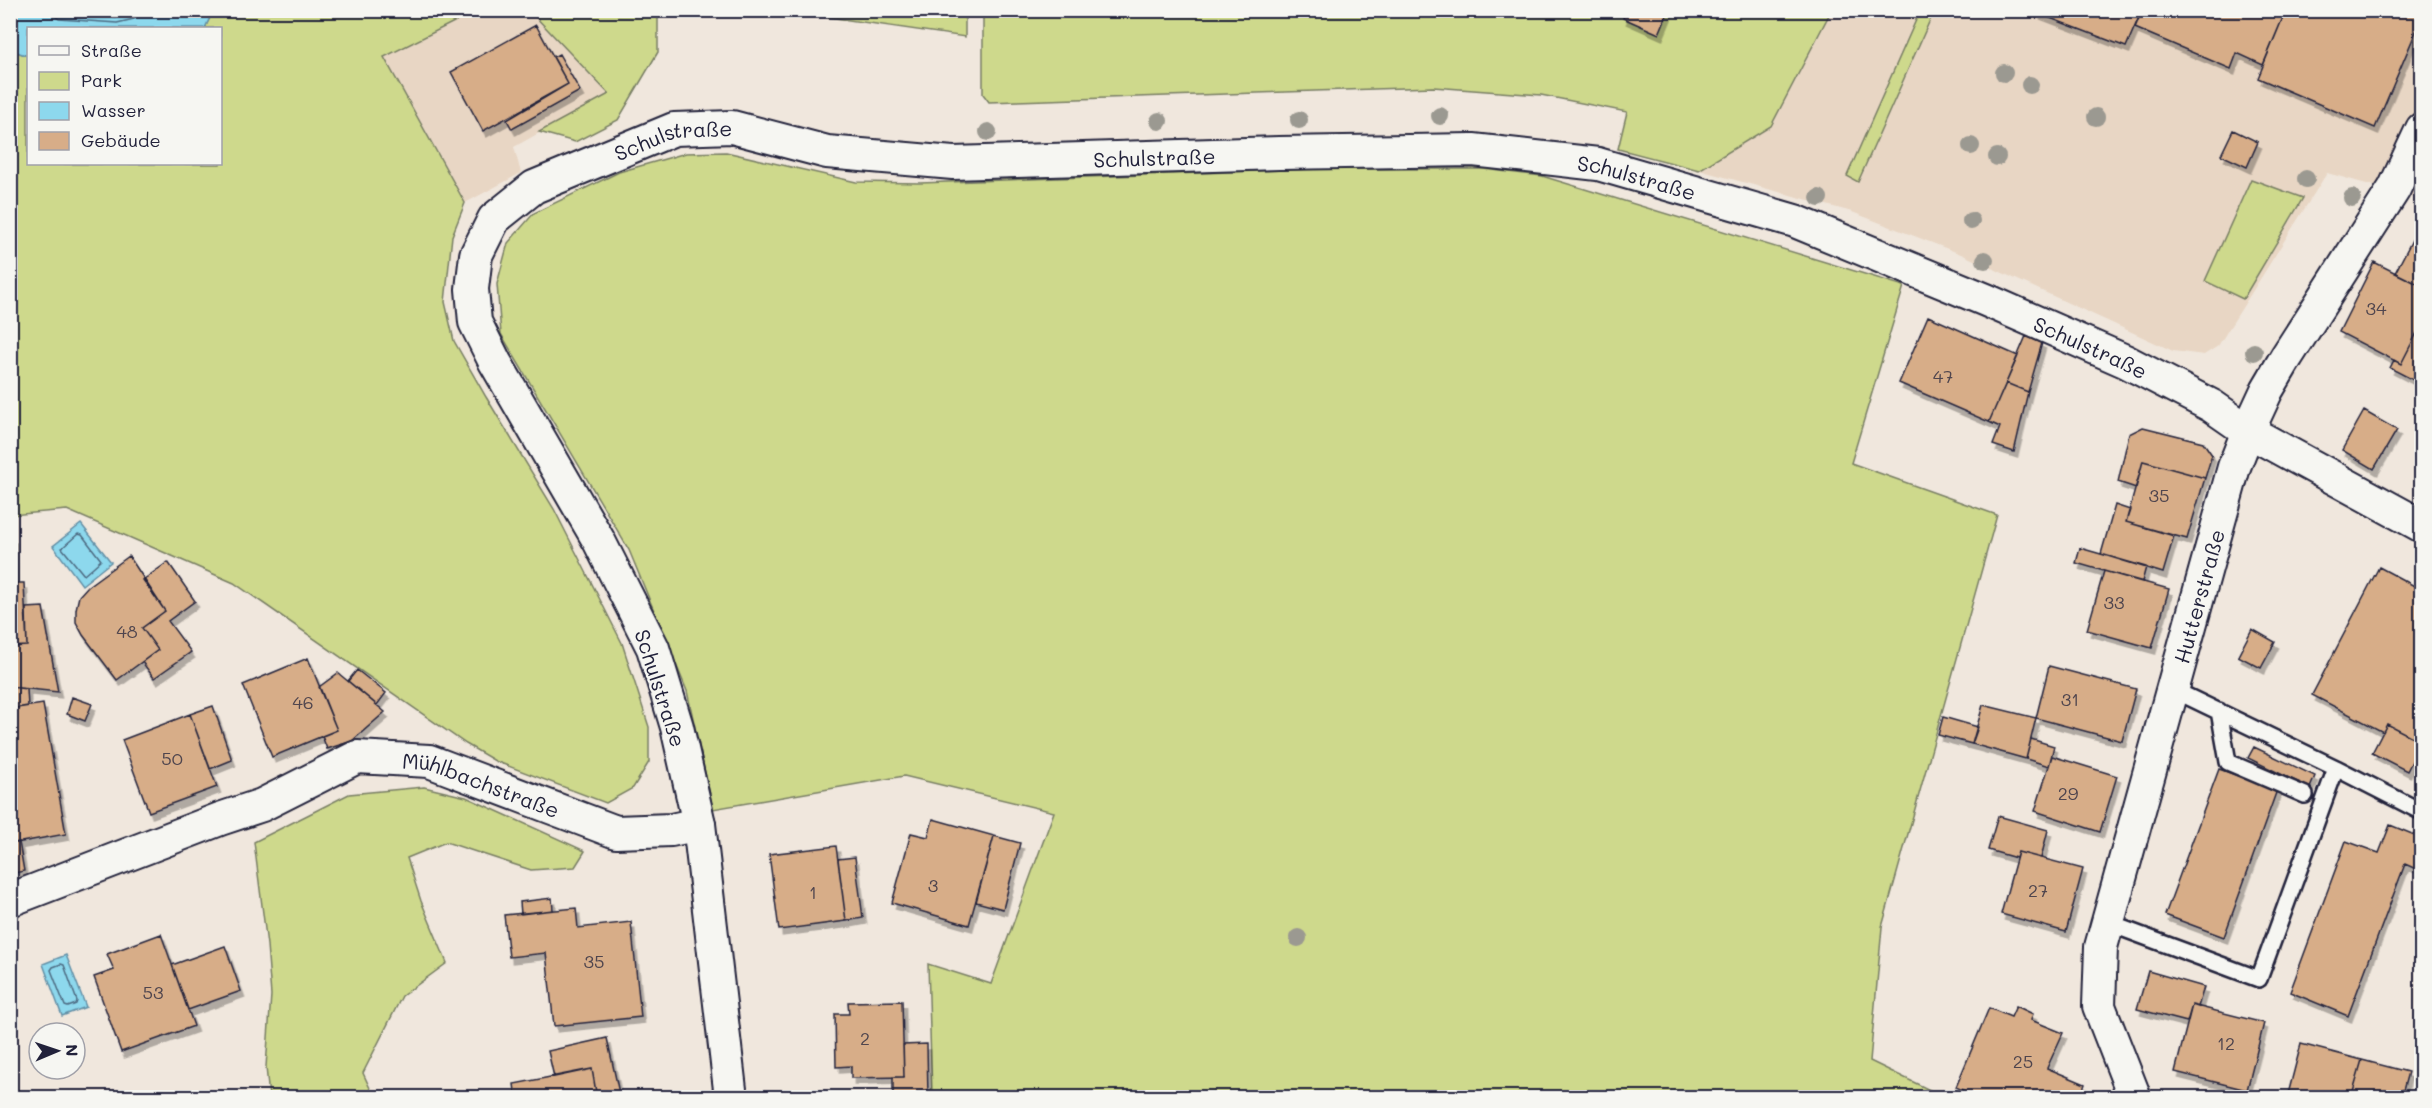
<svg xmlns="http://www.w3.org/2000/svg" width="2432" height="1108" viewBox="0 0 2432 1108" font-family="Mali,sans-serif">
  <defs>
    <filter id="shadow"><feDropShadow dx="3.5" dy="6" stdDeviation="0" flood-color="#0004"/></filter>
  </defs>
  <rect width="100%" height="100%" fill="#f0e7dd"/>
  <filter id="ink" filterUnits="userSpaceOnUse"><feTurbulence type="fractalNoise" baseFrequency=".0167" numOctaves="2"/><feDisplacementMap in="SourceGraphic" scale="12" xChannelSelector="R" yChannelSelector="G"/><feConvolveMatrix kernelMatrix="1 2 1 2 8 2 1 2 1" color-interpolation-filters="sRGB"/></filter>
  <g filter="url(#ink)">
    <path fill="#e8d6c4" d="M 476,11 L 530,11 L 609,94 L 514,147 L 521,173 L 465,203 L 384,57 Z
      M 1831,11 L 2421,11 L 2421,199 L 2327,173 L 2218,346 L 2204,355 L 2173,351 L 1961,254 L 1852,212 L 1699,170 L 1771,126 Z"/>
    <path fill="#ced98c" stroke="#787e64" stroke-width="1.5" d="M 48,11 L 141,11 L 117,17 L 60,13 Z
      M 213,11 L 476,11 L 384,57 L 465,203 L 452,236 L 445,302 L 454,341 L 486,397 L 554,509 L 622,643 L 649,727 L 649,762 L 633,788 L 606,803 L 495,761 L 466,744 L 234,583 L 67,510 L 11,515 L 11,50 L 28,56 L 28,164 L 220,164 L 220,28 L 205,28 Z
      M 530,11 L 670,11 L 658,16 L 658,52 L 618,120 L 575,142 L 539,132 L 609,94 Z
      M 787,11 L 965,11 L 965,37 Z
      M 983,11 L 1831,11 L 1771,126 L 1699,170 L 1618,149 L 1627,112 L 1541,95 L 1433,87 L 989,102 L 983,94 Z
      M 1920,11 L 1934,11 L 1858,182 L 1847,176 Z
      M 726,152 L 856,182 L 920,183 L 1315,169 L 1483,169 L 1542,176 L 1904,286 L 1851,463 L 1997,515 L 1882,927 L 1870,1061 L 1944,1097 L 932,1097 L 928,964 L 991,984 L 1054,812 L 904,776 L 713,809 L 687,691 L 629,550 L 501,334 L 497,284 L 508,243 L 534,213 L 619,172 L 686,153 Z
      M 2251,179 L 2303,198 L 2243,299 L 2205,281 Z
      M 424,787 L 466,797 L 585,851 L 575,867 L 531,870 L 446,842 L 407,858 L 421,901 L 447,963 L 402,996 L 363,1073 L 374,1097 L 269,1097 L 266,1067 L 271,995 L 267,945 L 254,842 L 349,794 Z"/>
    <path fill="#8dd8ed" stroke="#628fa6" stroke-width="1.5" d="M 11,10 L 48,11 L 60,13 L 117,17 L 141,11 L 213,11 L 205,28 L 28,28 L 28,56 L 11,50 Z
      M 81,524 L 111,562 L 82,585 L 53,546 Z
      M 66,955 L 86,1007 L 62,1016 L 43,964 Z"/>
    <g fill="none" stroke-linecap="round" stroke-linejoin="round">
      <path stroke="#4d6b82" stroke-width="1.5" d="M 54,10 L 55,16 L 59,19 L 117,23 L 134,19 L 138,10
        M 78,534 L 82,535 L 101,560 L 84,575 L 62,548 Z
        M 61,964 L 64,965 L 77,1001 L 76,1004 L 68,1007 L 65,1006 L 51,970 L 53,967 Z"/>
    </g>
    <path fill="#d7ad88" stroke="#22223b" stroke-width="1.5" filter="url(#shadow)" d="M 1626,10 L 1669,10 L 1659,34 L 1623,18 Z
      M 2038,10 L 2142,10 L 2126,47 L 2037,13 Z
      M 2142,10 L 2286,10 L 2263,65 L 2237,53 L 2231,69 L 2135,28 Z
      M 2286,10 L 2422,10 L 2422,17 L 2375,128 L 2258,78 Z
      M 536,25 L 568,84 L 483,131 L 451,72 Z
      M 559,54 L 580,91 L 512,129 L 507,120 L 568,84 L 553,57 Z
      M 2233,130 L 2258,142 L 2247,167 L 2221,155 Z
      M 2413,238 L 2422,243 L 2422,286 L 2395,273 Z
      M 2374,262 L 2422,286 L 2422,323 L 2401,364 L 2339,332 Z
      M 1928,316 L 2018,356 L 1989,422 L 1899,383 Z
      M 2419,329 L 2422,330 L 2421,384 L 2390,368 L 2394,360 L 2401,364 Z
      M 2026,336 L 2042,343 L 2028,392 L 2006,383 Z
      M 2006,383 L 2028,392 L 2014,452 L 1993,445 L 2000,427 L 1989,422 Z
      M 2364,411 L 2397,430 L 2374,469 L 2342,450 Z
      M 2143,427 L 2203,442 L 2212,455 L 2205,478 L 2143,461 L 2136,488 L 2118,482 L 2129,434 Z
      M 2143,461 L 2205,478 L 2187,539 L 2126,522 Z
      M 2115,505 L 2130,510 L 2126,522 L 2174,536 L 2163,573 L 2101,554 Z
      M 10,537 L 13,537 L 15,590 L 10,590 Z
      M 2080,548 L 2146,567 L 2142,582 L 2076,563 Z
      M 129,556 L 165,611 L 142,628 L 158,650 L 117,680 L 83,635 L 76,622 L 76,609 L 79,596 L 88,586 Z
      M 168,562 L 195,601 L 168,621 L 191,652 L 154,678 L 142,662 L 158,650 L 142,628 L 165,611 L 143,580 Z
      M 2379,567 L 2422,590 L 2422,742 L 2387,724 L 2383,732 L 2312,695 Z
      M 2104,571 L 2169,589 L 2152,648 L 2087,630 Z
      M 14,583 L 24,583 L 27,646 L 10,647 L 10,590 L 15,590 Z
      M 43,607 L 58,692 L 10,687 L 10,647 L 27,646 L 26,608 Z
      M 2252,629 L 2275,642 L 2261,668 L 2238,656 Z
      M 308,658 L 337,730 L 272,757 L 243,685 Z
      M 2049,666 L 2136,689 L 2122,741 L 2036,718 Z
      M 357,670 L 386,693 L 377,705 L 348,681 Z
      M 338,673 L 385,712 L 352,741 L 327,749 L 322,736 L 337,730 L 319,687 Z
      M 10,687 L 27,689 L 28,706 L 10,709 Z
      M 72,697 L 92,704 L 85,721 L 67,714 Z
      M 43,704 L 66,834 L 10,844 L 10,709 Z
      M 1983,705 L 2036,718 L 2026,759 L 1972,744 Z
      M 213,706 L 232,760 L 210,769 L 190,714 Z
      M 190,714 L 217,787 L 149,812 L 122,740 Z
      M 1943,717 L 1978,727 L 1972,744 L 1938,735 Z
      M 2387,724 L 2422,742 L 2407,771 L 2372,753 Z
      M 2031,739 L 2054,746 L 2049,766 L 2026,759 Z
      M 2254,747 L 2315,776 L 2310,788 L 2248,758 Z
      M 2052,756 L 2117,776 L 2100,832 L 2035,811 Z
      M 2219,769 L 2277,790 L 2224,937 L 2165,915 Z
      M 1998,816 L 2048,830 L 2041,858 L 2018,852 L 2016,858 L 1988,850 Z
      M 933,819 L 994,836 L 969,925 L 892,903 L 911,833 L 928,837 Z
      M 2390,825 L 2422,838 L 2422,854 L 2416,869 L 2405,864 L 2348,1016 L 2290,992 L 2346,841 L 2379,853 Z
      M 994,836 L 1020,843 L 1003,909 L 976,902 Z
      M 19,842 L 24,871 L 10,874 L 10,844 Z
      M 836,846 L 846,921 L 779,930 L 769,854 Z
      M 2018,852 L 2083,869 L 2066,932 L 2001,914 Z
      M 855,857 L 863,918 L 846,921 L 838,859 Z
      M 552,898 L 553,910 L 521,914 L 520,902 Z
      M 576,908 L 578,928 L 631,922 L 641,1017 L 554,1026 L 546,953 L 509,957 L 504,915 Z
      M 161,934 L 194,1026 L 121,1052 L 94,977 L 114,970 L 107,954 Z
      M 225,946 L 241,991 L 188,1010 L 172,965 Z
      M 2148,971 L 2204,987 L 2198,1007 L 2192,1005 L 2187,1022 L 2137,1009 Z
      M 902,1001 L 904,1077 L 851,1078 L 851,1066 L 836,1067 L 835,1014 L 849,1014 L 848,1002 Z
      M 2192,1005 L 2264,1023 L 2247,1090 L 2175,1072 Z
      M 2016,1006 L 2033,1014 L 2031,1020 L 2063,1033 L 2047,1068 L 2085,1084 L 2080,1098 L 1979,1098 L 1956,1087 L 1989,1008 L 2011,1017 Z
      M 607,1038 L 619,1093 L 597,1098 L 592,1069 L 554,1077 L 548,1051 Z
      M 927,1044 L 928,1097 L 893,1098 L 893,1077 L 904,1077 L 903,1045 Z
      M 2301,1044 L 2362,1060 L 2351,1098 L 2287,1098 Z
      M 2362,1060 L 2408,1072 L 2401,1098 L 2351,1098 Z
      M 592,1069 L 597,1098 L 516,1098 L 514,1084 Z"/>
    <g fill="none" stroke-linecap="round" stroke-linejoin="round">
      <g stroke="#22223b" stroke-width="20">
        <path id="lane" d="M 2174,690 L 2336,768 L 2422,812
          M 2219,711 L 2228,762 L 2305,795
          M 2108,923 L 2259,979 L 2336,768"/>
      </g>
      <g stroke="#22223b" stroke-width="36">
        <g id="street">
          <path id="s1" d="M 10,900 L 220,819 L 262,805 L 357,757 L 429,761 L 616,832 L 671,830 L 699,824"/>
          <path id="s2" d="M 731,1098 L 699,824 L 677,727 L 653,648 L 599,541 L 495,362 L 475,322 L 472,289 L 476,255 L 494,219 L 534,187 L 674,129 L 732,127 L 827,152 L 953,163 L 1279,153 L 1473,150 L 1598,164 L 1795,221 L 1986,300 L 2125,361 L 2212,406 L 2248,431 L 2422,526"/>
          <path id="s3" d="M 2135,1098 L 2099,1006 L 2101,947 L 2234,467 L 2248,431 L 2267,390 L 2287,356 L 2394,189 L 2422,129"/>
        </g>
      </g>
      <use href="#lane" stroke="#f6f6f2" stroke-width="15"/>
      <use href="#street" stroke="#f6f6f2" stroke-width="32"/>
    </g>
    <g fill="#9b9991">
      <circle cx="2004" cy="73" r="9"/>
      <circle cx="2030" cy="85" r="9"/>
      <circle cx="1440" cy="116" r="9"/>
      <circle cx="2096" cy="117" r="9"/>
      <circle cx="1299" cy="120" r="9"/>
      <circle cx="1159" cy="121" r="9"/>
      <circle cx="988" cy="132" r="9"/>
      <circle cx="1971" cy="146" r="9"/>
      <circle cx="1997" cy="157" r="9"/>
      <circle cx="2306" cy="179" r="9"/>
      <circle cx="1819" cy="198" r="9"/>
      <circle cx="2352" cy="198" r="9"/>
      <circle cx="1971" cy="221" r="9"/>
      <circle cx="1985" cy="260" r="9"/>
      <circle cx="2254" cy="352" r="9"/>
      <circle cx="1298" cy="938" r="9"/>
    </g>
  </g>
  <g text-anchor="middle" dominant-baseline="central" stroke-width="4.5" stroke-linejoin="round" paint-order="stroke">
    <g font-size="18" fill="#4f454e">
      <text x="2376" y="308">34</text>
      <text x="1943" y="376">47</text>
      <text x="2159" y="495">35</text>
      <text x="2114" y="602">33</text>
      <text x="127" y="631">48</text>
      <text x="2070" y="699">31</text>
      <text x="303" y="702">46</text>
      <text x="172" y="758">50</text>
      <text x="2068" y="793">29</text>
      <text x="933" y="885">3</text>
      <text x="2038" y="890">27</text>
      <text x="813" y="892">1</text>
      <text x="594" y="961">35</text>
      <text x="153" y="992">53</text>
      <text x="865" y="1038">2</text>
      <text x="2226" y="1043">12</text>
      <text x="2023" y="1061">25</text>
    </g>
    <g font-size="21" fill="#22223b" stroke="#f6f6f2">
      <text stroke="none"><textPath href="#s2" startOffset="1137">Schulstraße</textPath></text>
      <text stroke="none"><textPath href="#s2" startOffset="1624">Schulstraße</textPath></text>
      <text stroke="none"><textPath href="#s2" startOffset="2109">Schulstraße</textPath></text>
      <text stroke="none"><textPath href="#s2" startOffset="2595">Schulstraße</textPath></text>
      <text stroke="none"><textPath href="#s3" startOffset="522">Hutterstraße</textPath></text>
      <text transform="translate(661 688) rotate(72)">Schulstraße</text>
      <text stroke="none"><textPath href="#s1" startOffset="504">Mühlbachstraße</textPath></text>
    </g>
  </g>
  <rect width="2432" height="1108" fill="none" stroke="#f6f6f2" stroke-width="36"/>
  <rect x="18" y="18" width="2396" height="1072" fill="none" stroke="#22223b" stroke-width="2" filter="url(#ink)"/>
  <rect x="27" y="27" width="195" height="138" fill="#f6f6f2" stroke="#a1a1a9" stroke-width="1.5"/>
  <rect x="39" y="46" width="30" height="9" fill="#f6f6f2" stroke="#a1a1a9" stroke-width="1.5"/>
  <text x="81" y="57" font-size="18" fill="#22223b">Straße</text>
  <rect x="39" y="72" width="30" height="18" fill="#ced98c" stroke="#a1a1a9" stroke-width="1.5"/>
  <text x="81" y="87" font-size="18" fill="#22223b">Park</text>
  <rect x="39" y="102" width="30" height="18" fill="#8dd8ed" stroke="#a1a1a9" stroke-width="1.5"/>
  <text x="81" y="117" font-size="18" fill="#22223b">Wasser</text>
  <rect x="39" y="132" width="30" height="18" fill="#d7ad88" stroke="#a1a1a9" stroke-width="1.5"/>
  <text x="81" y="147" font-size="18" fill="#22223b">Gebäude</text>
  <g transform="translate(57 1051) rotate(88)"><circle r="28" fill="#f6f6f2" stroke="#a1a1a9" stroke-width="1.5"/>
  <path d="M0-4.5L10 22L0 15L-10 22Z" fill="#22223b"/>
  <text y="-9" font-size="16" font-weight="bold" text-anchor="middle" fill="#22223b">N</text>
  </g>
</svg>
